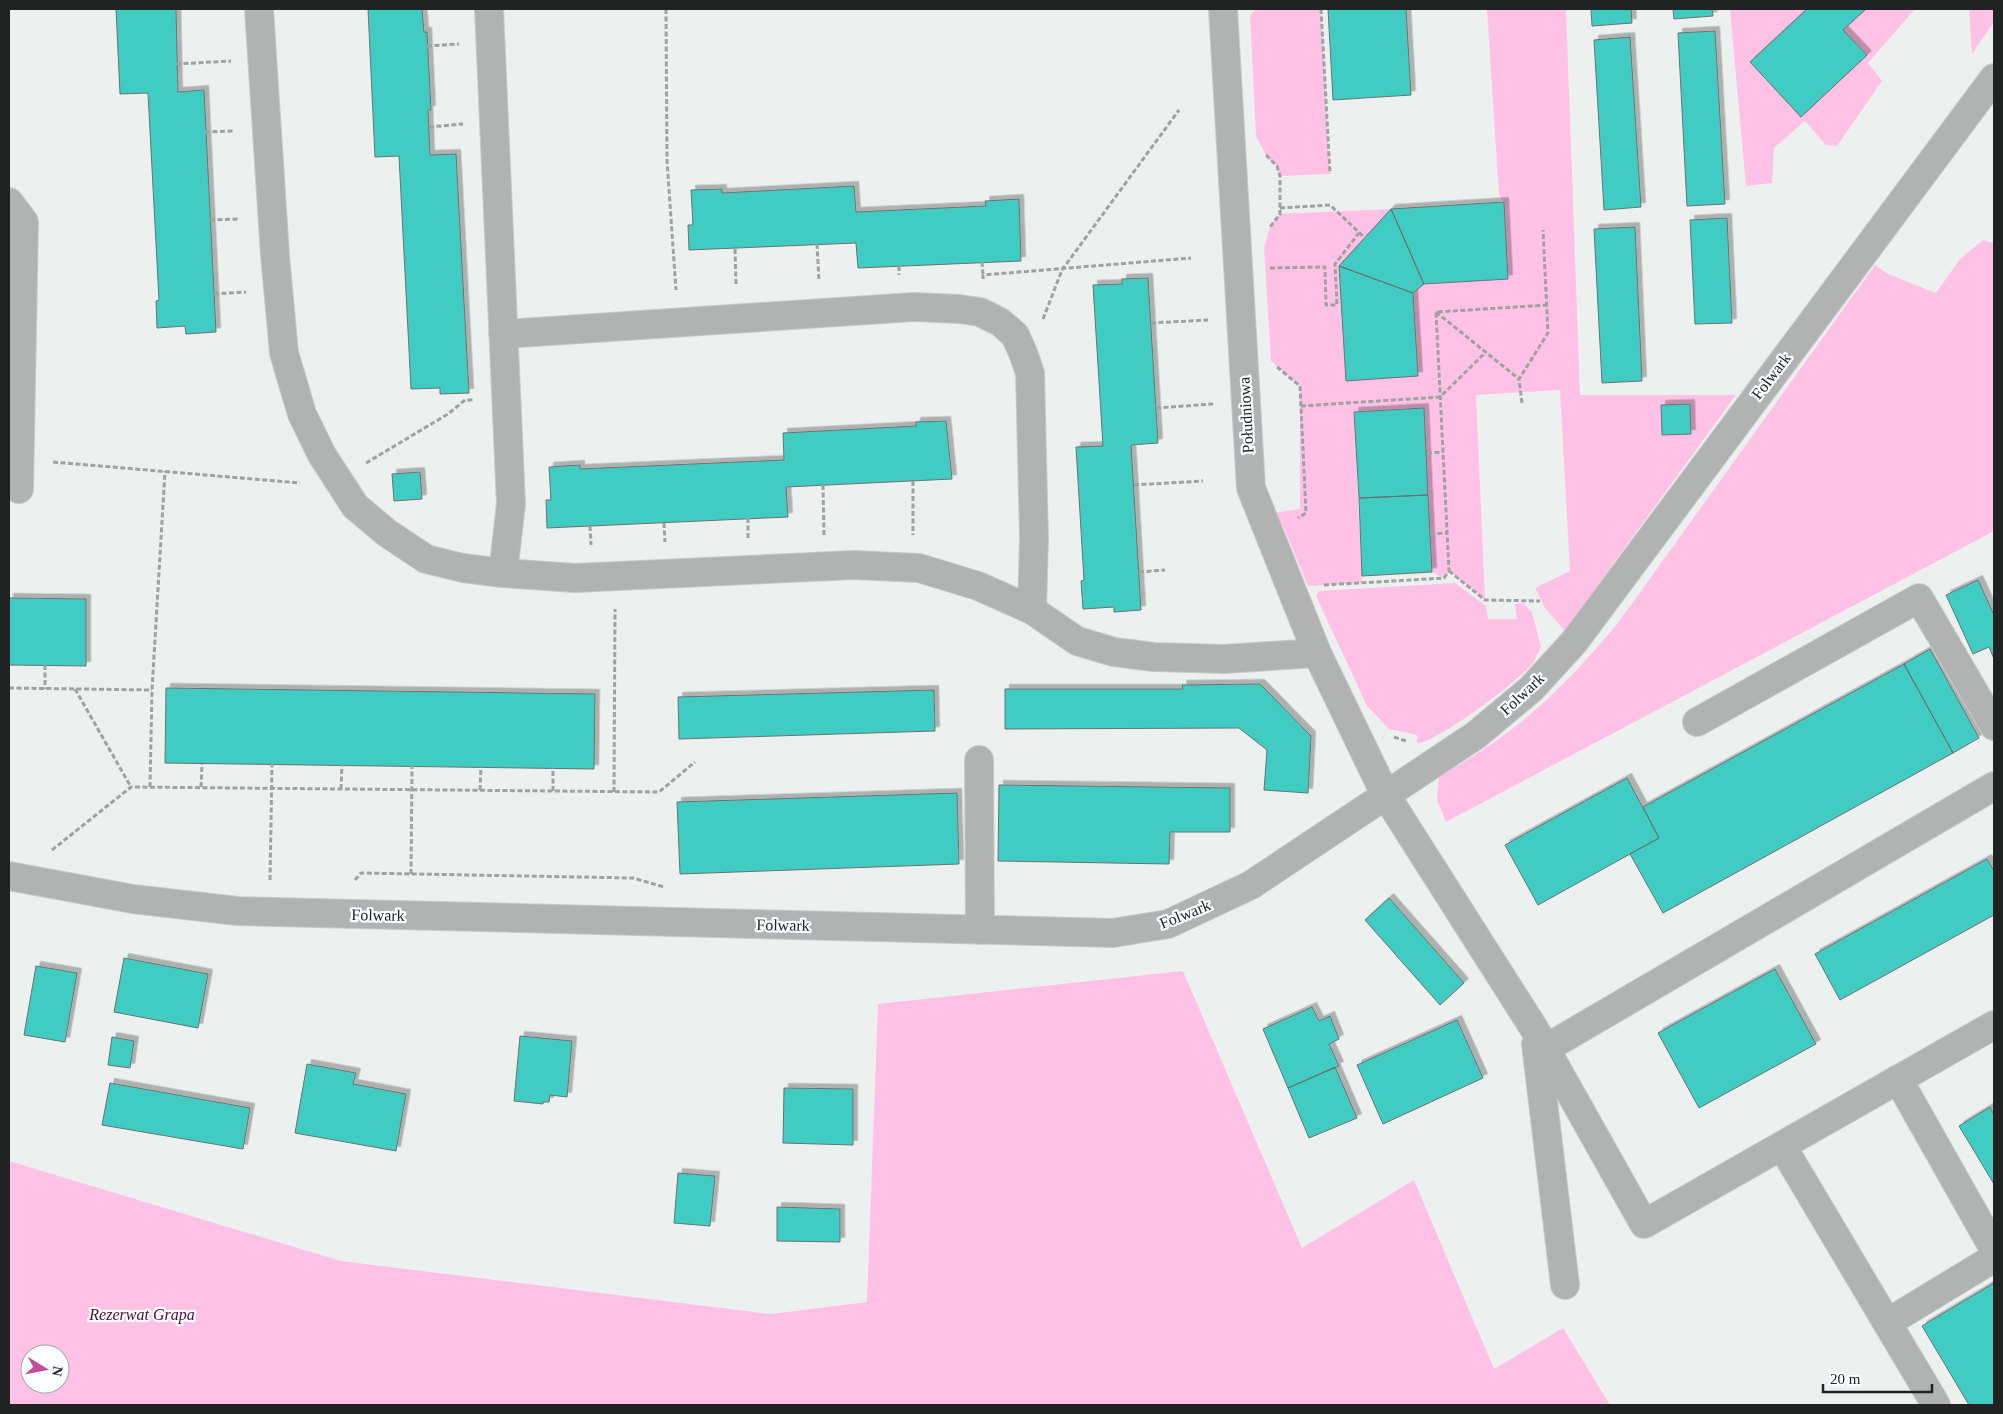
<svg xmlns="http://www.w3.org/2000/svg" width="2003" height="1414" viewBox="0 0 2003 1414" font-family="Georgia,serif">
  <defs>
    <filter id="shadow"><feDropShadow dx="4.5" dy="-4.5" stdDeviation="0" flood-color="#0004"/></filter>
  </defs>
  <rect width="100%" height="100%" fill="#ecf1f0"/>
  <path fill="#ffc2e6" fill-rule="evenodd" d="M 1256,9 L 1321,9 L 1330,174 L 1280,176 L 1277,166 L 1268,159 L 1256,136 L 1250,15 Z
    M 1487,9 L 1566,9 L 1580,395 L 1736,395 L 1581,608 L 1574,642 L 1545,608 L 1535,588 L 1570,571 L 1560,390 L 1476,395 L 1485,600 L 1450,571 L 1444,578 L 1432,572 L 1424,408 L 1354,412 L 1362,583 L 1308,586 L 1283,526 L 1274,513 L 1300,509 L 1300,386 L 1271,361 L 1264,247 L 1270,227 L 1280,214 L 1391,209 L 1365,238 L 1347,381 L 1418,376 L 1413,293 L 1424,284 L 1508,279 L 1504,202 L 1499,195 Z
    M 1730,9 L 1915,9 L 1868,63 L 1882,81 L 1837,146 L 1826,145 L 1805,121 L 1774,148 L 1772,183 L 1746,186 Z
    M 1969,9 L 1994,9 L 1994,22 L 1972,54 Z
    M 1983,240 L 1994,243 L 1994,531 L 1446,822 L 1437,800 L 1439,777 C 1460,764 1481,752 1500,738 C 1545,706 1583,665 1618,623 L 1875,265 L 1888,274 L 1936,293 L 1960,259 Z
    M 1455,583 L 1486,606 L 1488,619 L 1517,619 L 1515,604 L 1523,603 L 1532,612 L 1541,647 C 1538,653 1535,659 1532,664 C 1519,681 1435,744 1417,743 L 1417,735 L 1389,729 L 1367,706 L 1316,596 L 1319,591 Z
    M 1183,971 L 1302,1248 L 1414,1180 L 1494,1369 L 1563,1328 L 1610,1405 L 9,1405 L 9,1161 L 341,1261 L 771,1314 L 867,1302 L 878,1004 ZM 30,1354 L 60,1354 L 60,1384 L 30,1384 Z"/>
  <path fill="#41ccc2" stroke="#6c7171" filter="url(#shadow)" d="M 116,9 L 176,9 L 178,92 L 204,90 L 216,332 L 186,334 L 185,326 L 157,328 L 156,301 L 159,300 L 148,93 L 120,94 Z
    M 368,9 L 422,9 L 424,32 L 427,32 L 431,110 L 428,110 L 430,155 L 456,154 L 469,393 L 440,394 L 440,388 L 411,389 L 399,156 L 375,157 Z
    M 1328,9 L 1406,9 L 1411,95 L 1333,100 Z
    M 1591,9 L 1631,9 L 1632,23 L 1592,26 Z
    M 1673,9 L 1712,9 L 1713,16 L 1674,19 Z
    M 1807,9 L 1866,9 L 1843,30 L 1867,55 L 1801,117 L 1750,62 Z
    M 1715,31 L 1725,204 L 1687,206 L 1678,33 Z
    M 1630,37 L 1641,207 L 1604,210 L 1594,40 Z
    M 854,186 L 856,212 L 986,206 L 985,201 L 1019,199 L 1021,261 L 858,268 L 856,243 L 689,250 L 688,225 L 693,225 L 691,190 L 722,189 L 722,193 Z
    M 1504,202 L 1508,279 L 1424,284 L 1391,209 Z
    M 1391,209 L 1424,284 L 1413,293 L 1339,266 Z
    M 1727,218 L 1732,323 L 1695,324 L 1690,220 Z
    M 1635,227 L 1642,381 L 1602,383 L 1594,229 Z
    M 1339,266 L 1413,293 L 1418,376 L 1346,381 Z
    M 1148,278 L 1158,443 L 1131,445 L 1141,610 L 1114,612 L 1114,607 L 1083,609 L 1081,581 L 1084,580 L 1076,447 L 1103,446 L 1093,285 L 1122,284 L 1122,279 Z
    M 1690,404 L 1691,434 L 1662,435 L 1661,405 Z
    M 1424,408 L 1428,495 L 1359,498 L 1354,412 Z
    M 946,421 L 952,479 L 786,487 L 788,517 L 547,528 L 546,500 L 551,500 L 549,467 L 580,465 L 580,469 L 784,460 L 783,433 L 916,426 L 916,422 Z
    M 420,472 L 422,499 L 394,501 L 392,474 Z
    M 1428,495 L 1432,572 L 1362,576 L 1359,498 Z
    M 1978,580 L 1994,615 L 1994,659 L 1989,647 L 1973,654 L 1946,595 Z
    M 9,598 L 86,599 L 86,666 L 9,665 Z
    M 1930,649 L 1979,738 L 1953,753 L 1904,664 Z
    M 1904,664 L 1953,753 L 1663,913 L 1630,854 L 1659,838 L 1643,807 Z
    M 1260,684 L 1311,736 L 1308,793 L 1264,790 L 1267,750 L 1239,728 L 1005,729 L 1005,689 L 1183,689 L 1182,685 Z
    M 166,688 L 595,694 L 594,769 L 165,763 Z
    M 934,690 L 935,731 L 679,739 L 678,697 Z
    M 1627,778 L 1659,838 L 1538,905 L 1505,845 Z
    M 999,785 L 1230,788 L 1230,832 L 1170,832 L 1169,864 L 998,861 Z
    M 957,793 L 959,864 L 680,874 L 677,802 Z
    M 1987,859 L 1994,871 L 1994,915 L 1840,1000 L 1815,954 Z
    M 1389,898 L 1464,983 L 1440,1005 L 1365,920 Z
    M 124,958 L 208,974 L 198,1028 L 114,1012 Z
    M 36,966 L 77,973 L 65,1042 L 24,1035 Z
    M 1775,969 L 1816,1044 L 1699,1108 L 1658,1033 Z
    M 1312,1007 L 1319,1021 L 1330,1016 L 1339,1039 L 1329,1044 L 1339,1066 L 1288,1088 L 1263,1029 Z
    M 1457,1020 L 1483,1078 L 1383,1124 L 1357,1065 Z
    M 520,1036 L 572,1041 L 567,1097 L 550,1095 L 549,1102 L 543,1102 L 543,1104 L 514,1101 Z
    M 112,1037 L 134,1041 L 130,1068 L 108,1065 Z
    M 307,1064 L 356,1073 L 353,1084 L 406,1094 L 396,1151 L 295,1133 Z
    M 1335,1067 L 1357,1118 L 1309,1138 L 1288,1088 Z
    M 110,1083 L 250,1108 L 243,1149 L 102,1125 Z
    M 784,1088 L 853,1089 L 853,1145 L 783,1143 Z
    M 1990,1107 L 1994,1115 L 1994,1184 L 1959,1126 Z
    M 678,1173 L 715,1176 L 710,1226 L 674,1223 Z
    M 777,1207 L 840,1209 L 840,1242 L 777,1241 Z
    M 1994,1283 L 1994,1405 L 1969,1405 L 1922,1326 Z"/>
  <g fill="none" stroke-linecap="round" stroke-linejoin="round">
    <g stroke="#c7cccb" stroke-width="30">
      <path id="minor" d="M 259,9 L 275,255 L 284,353 L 302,414 L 322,455 L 355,506 L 387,533 L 426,559 L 463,568 L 503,573 L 575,578 L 854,565 L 919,568 L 978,586 L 1032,610 L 1077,641 L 1114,652 L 1154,657 L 1224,659 L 1317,653
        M 489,9 L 511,504 L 503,573
        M 1223,9 L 1251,488 L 1317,653 L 1385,794 L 1535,1030 L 1644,1224 L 1994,1025
        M 9,202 L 24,222 L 19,489
        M 503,334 L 914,307 L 959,309 L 980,312 L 1000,322 L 1015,335 L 1023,353 L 1030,373 L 1034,538 L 1032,610
        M 1697,722 L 1919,598 L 1994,726
        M 979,760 L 980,930
        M 9,876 L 133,899 L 237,911 L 1113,933 L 1168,924 L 1251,885 L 1476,735 L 1531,689 L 1574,642 L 1994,78
        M 1536,1044 L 1565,1285
        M 1545,1049 L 1994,786
        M 1898,1079 L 1994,1249
        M 1782,1146 L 1936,1405
        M 1887,1323 L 1994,1258"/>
    </g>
    <path stroke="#9ea2a1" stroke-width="3" stroke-dasharray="5 2.5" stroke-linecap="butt" d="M 666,9 L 667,161 L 676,290
      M 1321,9 L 1330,174
      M 427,46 L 459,44
      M 176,64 L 231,61
      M 429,127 L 463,124
      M 205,132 L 235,131
      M 1266,155 L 1277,166 L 1280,176 L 1280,214 L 1270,227
      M 1280,208 L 1330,205 L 1365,238
      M 210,220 L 240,219
      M 817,244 L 819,281
      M 735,249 L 736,285
      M 982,262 L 983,275
      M 899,266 L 899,275
      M 1270,268 L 1325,267 L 1326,305 L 1337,305 L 1335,264 L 1359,233
      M 983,279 L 983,275 L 1191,258
      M 214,294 L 246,292
      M 1436,312 L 1519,379
      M 1043,319 L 1062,270 L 1179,110
      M 1151,323 L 1208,320
      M 1277,367 L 1300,386 L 1306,513 L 1298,518
      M 1522,403 L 1519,379 L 1548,333 L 1543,230
      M 1301,406 L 1440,397 L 1486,352
      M 1156,408 L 1213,404
      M 1427,453 L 1443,452
      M 53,462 L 300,483
      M 366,463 L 448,414 L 465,400 L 474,400
      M 913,481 L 913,535
      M 823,485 L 824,535
      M 1134,485 L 1203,481
      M 748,518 L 748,538
      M 664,523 L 665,542
      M 590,526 L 591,545
      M 1430,534 L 1447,533
      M 1449,571 L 1485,600 L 1540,601
      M 1139,572 L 1165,570
      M 1324,585 L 1444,578 L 1449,571 L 1436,312 L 1547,305
      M 45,665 L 45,689
      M 9,688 L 152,690
      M 75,689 L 131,787
      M 1394,737 L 1406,741
      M 150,787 L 152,690 L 165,471
      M 201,787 L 202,764
      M 341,789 L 342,765
      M 480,790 L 481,767
      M 553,791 L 553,768
      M 614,792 L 615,609
      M 52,850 L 131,787 L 659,792 L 695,762
      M 411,874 L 412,766
      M 270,880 L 272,764
      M 355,880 L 361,873 L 633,878 L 664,887"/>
    <use href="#minor" stroke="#b0b3b2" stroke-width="28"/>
  </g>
  <g text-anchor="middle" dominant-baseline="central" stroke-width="4.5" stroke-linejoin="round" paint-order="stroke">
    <g font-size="16" fill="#212323" stroke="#f9fffe">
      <text transform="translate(1771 376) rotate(-53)">Folwark</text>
      <text transform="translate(1246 415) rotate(-93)">Południowa</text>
      <text transform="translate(1522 694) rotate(-43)">Folwark</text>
      <text transform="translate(1185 914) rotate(-22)">Folwark</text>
      <text transform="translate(378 915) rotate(1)">Folwark</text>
      <text transform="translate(783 925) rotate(1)">Folwark</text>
    </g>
    <g font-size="16" font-style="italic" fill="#4f053b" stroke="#f9fffe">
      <text x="142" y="1314">Rezerwat Grapa</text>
    </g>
  </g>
  <rect width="2003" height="1414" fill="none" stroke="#212323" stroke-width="20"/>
  <g transform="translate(45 1369) rotate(100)"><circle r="24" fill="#f9fffe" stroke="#a3a7a6"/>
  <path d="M0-4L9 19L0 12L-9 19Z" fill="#c44a9c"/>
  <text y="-8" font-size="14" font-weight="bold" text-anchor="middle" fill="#212323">N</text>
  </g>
  <path d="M1823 1384v8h109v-8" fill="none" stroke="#212323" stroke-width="2.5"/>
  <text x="1830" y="1384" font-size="15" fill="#212323" stroke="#f9fffe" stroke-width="4" paint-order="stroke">20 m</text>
</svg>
